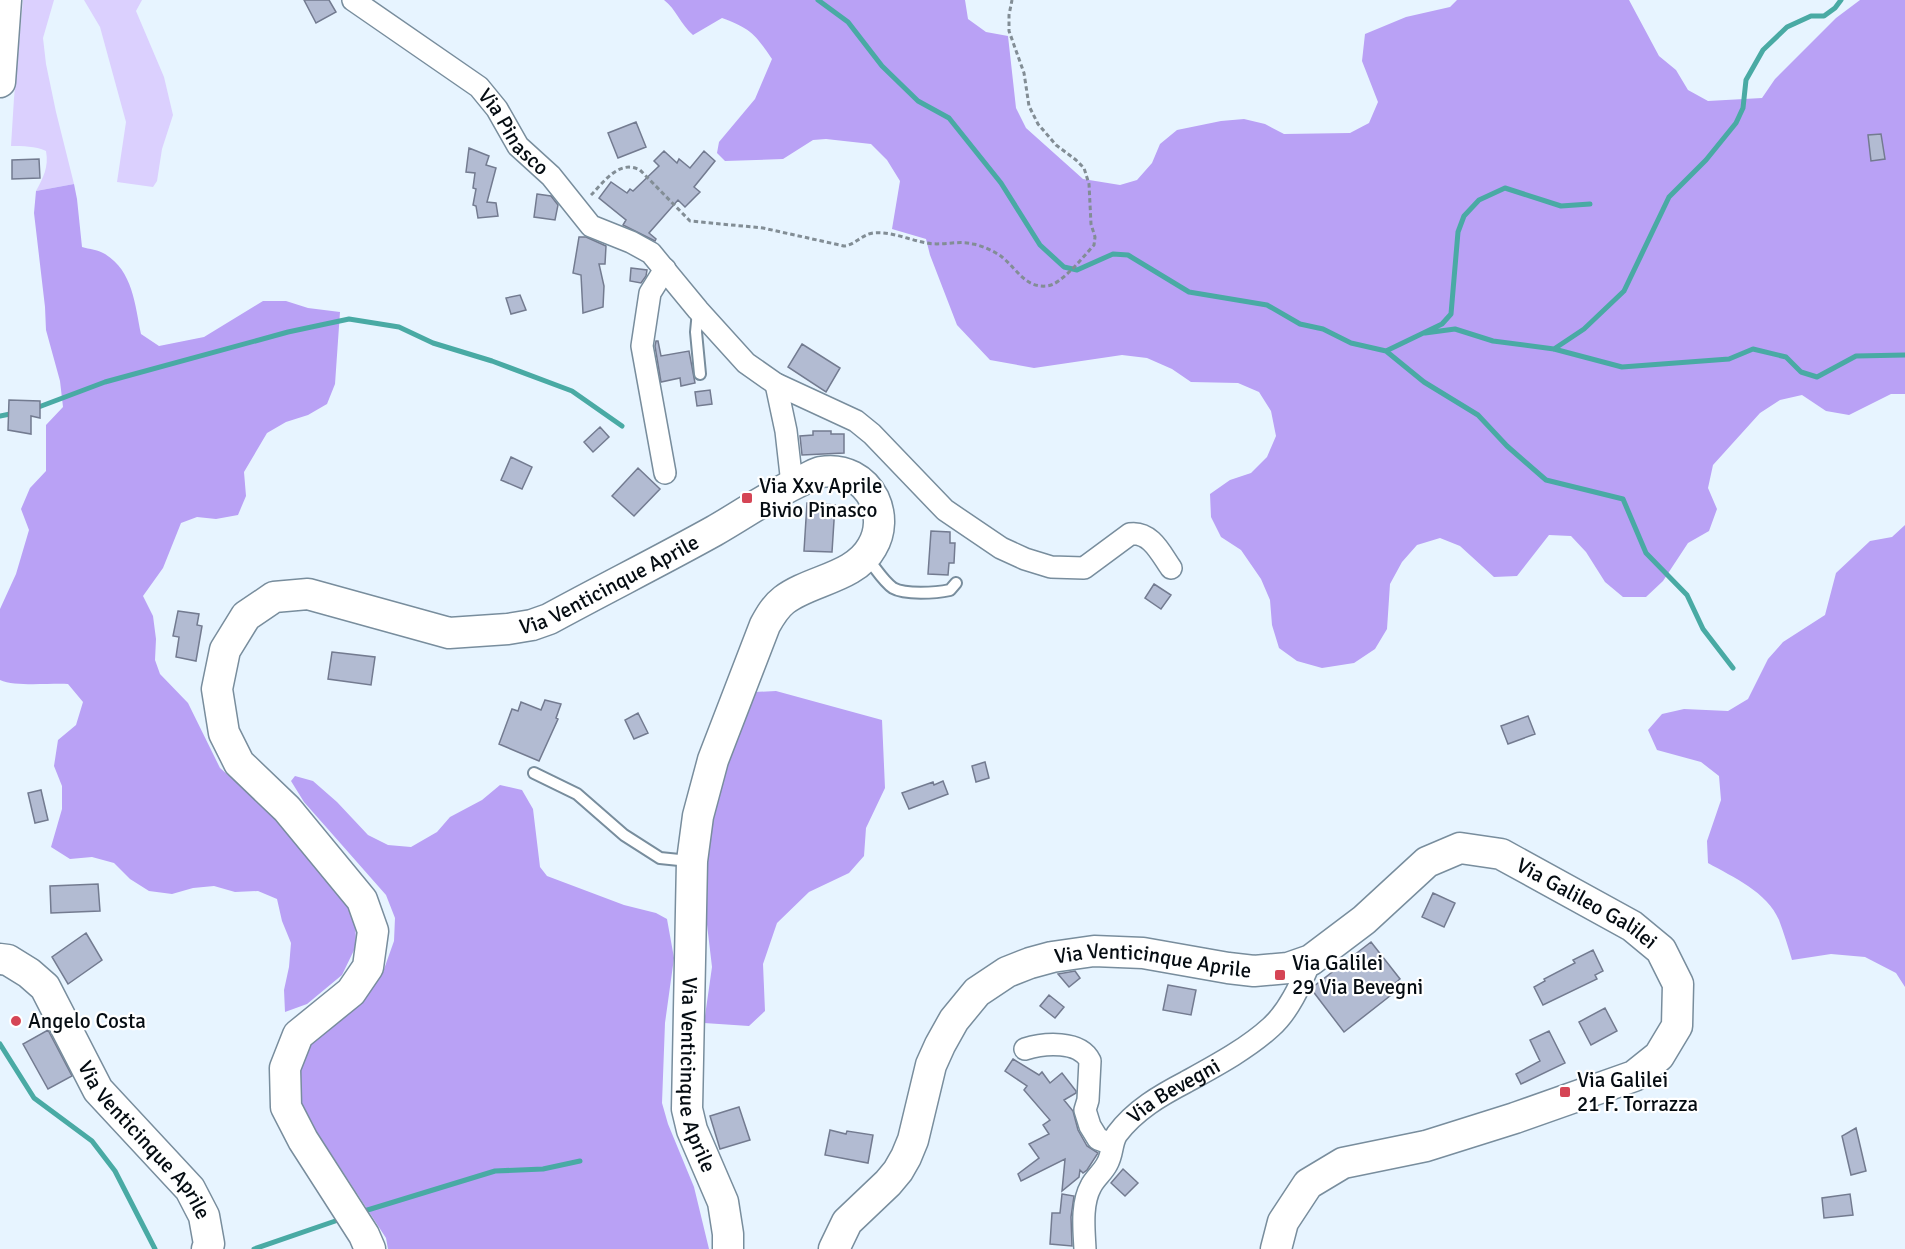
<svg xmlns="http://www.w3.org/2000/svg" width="1905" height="1249" viewBox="0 0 1905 1249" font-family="Signika,sans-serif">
  <rect width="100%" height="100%" fill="#e7f4ff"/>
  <path fill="#dbd0fe" d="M 23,0 L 54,0 L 43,38 L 46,64 L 56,112 L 74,184 L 36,191 C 43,178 49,167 46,151 C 35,146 23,146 11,146 L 14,98 Z
    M 84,0 L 142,0 L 136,11 L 164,77 L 173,115 L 162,149 L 157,181 L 153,187 L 117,182 L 126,122 L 100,27 Z"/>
  <path fill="#b9a1f5" d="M 664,0 L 965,0 L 968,19 L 986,32 L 1008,36 L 1016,108 L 1026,128 L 1083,179 L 1120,185 L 1137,180 L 1152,163 L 1160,144 L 1177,130 L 1221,121 L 1244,119 L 1265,124 L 1284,134 L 1350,133 L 1369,123 L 1378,102 L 1362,61 L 1365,34 L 1406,17 L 1450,7 L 1457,0 L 1629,0 L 1659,56 L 1676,70 L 1688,90 L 1708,101 L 1762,98 L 1775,79 L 1836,18 L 1860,0 L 1905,0 L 1905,394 L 1891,394 L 1849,415 L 1826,411 L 1802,395 L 1780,400 L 1760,413 L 1713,465 L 1708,488 L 1717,509 L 1709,531 L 1688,543 L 1663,581 L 1646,597 L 1623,597 L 1605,582 L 1586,552 L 1571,536 L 1549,535 L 1517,576 L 1494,577 L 1460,546 L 1440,538 L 1417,545 L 1402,562 L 1390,584 L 1387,629 L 1375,649 L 1354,663 L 1322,668 L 1297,661 L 1279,648 L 1272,625 L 1270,600 L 1261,579 L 1241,550 L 1221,537 L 1211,517 L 1210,494 L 1230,480 L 1251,473 L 1267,457 L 1276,436 L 1271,411 L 1259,392 L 1238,383 L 1191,382 L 1172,369 L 1147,358 L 1122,355 L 1034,368 L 990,360 L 957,325 L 930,255 L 926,239 L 892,229 L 900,181 L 887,160 L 871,144 L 826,139 L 813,140 L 783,159 L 725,161 L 717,153 L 719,142 L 755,99 L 772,59 C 756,35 750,28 722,18 L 693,35 C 681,25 676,9 664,0 Z
    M 74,184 L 77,199 L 82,247 C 89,249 99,250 105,254 C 133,271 135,305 141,334 L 159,346 L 204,337 L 263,301 L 286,301 L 308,308 L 340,312 L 335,384 L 327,404 L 308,415 L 286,422 L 267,433 L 244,472 L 246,496 L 238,515 L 216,519 L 197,517 L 181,523 L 163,568 L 143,596 L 153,616 L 156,639 L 155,660 L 160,674 L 188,703 L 220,768 L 293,832 L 355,907 L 356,946 L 342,975 L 307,1004 L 285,1012 L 284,990 L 289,967 L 291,943 L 282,921 L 277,899 L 258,891 L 235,892 L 214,886 L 193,888 L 172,894 L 149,891 L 130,879 L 114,863 L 92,857 L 70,859 L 51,847 L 62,809 L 62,786 L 54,766 L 58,740 L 76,725 L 83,702 L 68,684 C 49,683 16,687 0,680 L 0,609 L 16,574 L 29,530 L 21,509 L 30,488 L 46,471 L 46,425 L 63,407 L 60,381 L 46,330 L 45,307 L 34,213 L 36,191 Z
    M 1905,525 L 1905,987 L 1896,973 L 1865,957 L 1831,954 L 1792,960 C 1788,947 1784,933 1779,920 C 1767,892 1733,877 1708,863 L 1707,841 L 1721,800 L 1719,776 L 1701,762 L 1657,750 L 1648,730 L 1662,714 L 1684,709 L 1728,711 L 1748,699 L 1768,659 L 1783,642 L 1825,615 L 1836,573 L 1870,541 L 1892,537 Z
    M 776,691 L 882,720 L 885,788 L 866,828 L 864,856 L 849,873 L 809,892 L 777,923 L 763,964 L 765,1011 L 749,1026 L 704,1023 L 712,967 L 706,916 L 706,839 L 717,785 L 754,692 Z
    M 295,776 L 313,781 L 337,802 L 368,835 L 388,845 L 411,847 L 437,832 L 450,817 L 482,800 L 500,785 L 522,790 L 533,809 L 540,867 L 547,876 L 624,905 L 656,913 L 667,919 L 674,958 L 665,1023 L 662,1103 L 668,1124 L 694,1187 L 709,1249 L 388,1249 L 386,1238 L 305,1114 L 298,1092 L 298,1069 L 306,1047 L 342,1015 L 383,972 L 394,941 L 395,918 L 386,895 L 304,802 L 291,781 Z"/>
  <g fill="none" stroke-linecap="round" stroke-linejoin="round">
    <path stroke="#49aaa4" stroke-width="5" d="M 818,0 L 848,22 L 882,66 L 918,101 L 949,118 L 1001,183 L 1040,245 L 1064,267 L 1077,270 L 1113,254 L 1128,255 L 1189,292 L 1267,305 L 1300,324 L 1323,329 L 1351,343 L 1386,351 L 1424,382 L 1478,415 L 1507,446 L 1546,480 L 1623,499 L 1646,553 L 1687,595 L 1703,629 L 1733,668
      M 1425,333 L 1455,329 L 1493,341 L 1554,349 L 1622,367 L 1729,359 L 1753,349 L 1786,357 L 1801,372 L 1817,377 L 1856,356 L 1905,355
      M 1554,349 L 1584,329 L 1624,291 L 1669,197 L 1706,160 L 1736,123 L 1743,108 L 1746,80 L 1763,50 L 1787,27 L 1811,16 L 1824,16 L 1835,8 L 1841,0
      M 1386,351 L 1442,324 L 1451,314 L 1458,232 L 1464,216 L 1479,200 L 1505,188 L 1561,206 L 1590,204
      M 36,408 L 105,382 L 288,332 L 349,319 L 399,327 L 433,343 L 492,361 L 572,391 L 622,426
      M 0,416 L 15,413
      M 0,1044 L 34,1098 L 92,1141 L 115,1171 L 155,1249
      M 361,1212 L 495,1171 L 543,1169 L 580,1161
      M 254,1249 L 344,1218"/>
  </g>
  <path fill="#b2bbd2" stroke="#737b90" stroke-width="1.5" d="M 304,0 L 329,0 L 336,12 L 316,23 Z
    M 636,122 L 646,147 L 618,158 L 608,133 Z
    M 1881,134 L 1885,159 L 1871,161 L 1868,135 Z
    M 469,148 L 489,156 L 486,165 L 496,168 L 487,202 L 496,203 L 498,216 L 478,218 L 476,206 L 473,205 L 476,189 L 473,188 L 475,173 L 466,172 Z
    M 664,151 L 677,163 L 679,159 L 690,168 L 704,151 L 715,161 L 694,187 L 700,192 L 685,207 L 678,200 L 649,233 L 656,239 L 655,241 L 623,225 L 626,220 L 599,198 L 611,182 L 627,193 L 630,189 L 633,191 L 659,166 L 654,161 Z
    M 39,159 L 40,178 L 12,179 L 12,160 Z
    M 537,194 L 551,196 L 558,205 L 555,220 L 534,217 Z
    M 579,237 L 586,237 L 606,246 L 605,264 L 599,264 L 604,286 L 603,307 L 583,313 L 581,275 L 573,273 Z
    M 631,268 L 647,270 L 646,276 L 641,283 L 630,281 Z
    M 520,295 L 526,310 L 511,314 L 506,298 Z
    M 656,341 L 658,341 L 661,356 L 689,351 L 695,383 L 681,386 L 680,378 L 661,382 L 655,346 Z
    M 802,344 L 840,368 L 826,392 L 788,367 Z
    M 710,390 L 712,404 L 697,406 L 695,392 Z
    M 9,400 L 40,401 L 40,418 L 31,416 L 31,434 L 8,430 Z
    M 600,427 L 609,437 L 593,452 L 584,442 Z
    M 813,431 L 831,431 L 831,434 L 844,434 L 844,453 L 802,455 L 800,436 L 813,435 Z
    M 511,457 L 532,467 L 522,489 L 501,480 Z
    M 638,468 L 660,489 L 634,516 L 612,496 Z
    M 807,503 L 835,505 L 832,552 L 804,551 Z
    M 931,531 L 950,532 L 950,543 L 955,543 L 954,563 L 949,563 L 948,575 L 928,574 Z
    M 1154,584 L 1171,595 L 1161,609 L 1145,598 Z
    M 178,611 L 199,614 L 197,625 L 202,626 L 196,661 L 176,657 L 179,637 L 173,636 Z
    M 332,652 L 375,657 L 371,685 L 328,679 Z
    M 545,700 L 561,704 L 556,718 L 558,719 L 539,761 L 499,744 L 512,709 L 518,711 L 521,702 L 541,710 Z
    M 638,713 L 648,733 L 634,739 L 625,720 Z
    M 1528,716 L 1535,734 L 1508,744 L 1501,726 Z
    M 985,762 L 989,778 L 976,782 L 972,766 Z
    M 943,781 L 948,794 L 909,809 L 902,793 L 933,782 L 934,785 Z
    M 41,790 L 48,820 L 35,823 L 28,793 Z
    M 98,884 L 100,911 L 51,913 L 50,886 Z
    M 1433,893 L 1455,903 L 1444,927 L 1422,917 Z
    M 86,933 L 102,960 L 68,984 L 52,957 Z
    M 1371,942 L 1400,979 L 1390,987 L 1395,992 L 1344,1032 L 1312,990 L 1313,987 Z
    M 1593,950 L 1603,971 L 1595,975 L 1597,979 L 1543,1005 L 1534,987 L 1545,981 L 1544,979 L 1575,963 L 1573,960 Z
    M 1075,971 L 1080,978 L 1069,987 L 1058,974 Z
    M 1168,985 L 1196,990 L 1191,1015 L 1163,1010 Z
    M 1049,995 L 1064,1007 L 1055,1018 L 1040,1006 Z
    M 1605,1008 L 1617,1031 L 1591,1045 L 1579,1022 Z
    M 48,1030 L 72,1076 L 48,1089 L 23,1044 Z
    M 1549,1031 L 1565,1063 L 1521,1084 L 1516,1074 L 1540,1061 L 1530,1040 Z
    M 1013,1059 L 1039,1075 L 1042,1072 L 1050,1083 L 1062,1073 L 1076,1091 L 1076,1093 L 1064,1100 L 1073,1111 L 1078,1130 L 1087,1146 L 1098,1153 L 1087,1170 L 1083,1173 L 1080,1170 L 1079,1177 L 1062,1191 L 1065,1159 L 1021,1181 L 1018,1174 L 1039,1158 L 1029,1144 L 1049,1134 L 1043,1125 L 1050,1120 L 1024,1090 L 1027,1086 L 1005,1071 Z
    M 739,1107 L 750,1140 L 720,1149 L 710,1116 Z
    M 1856,1128 L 1866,1171 L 1851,1175 L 1842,1136 Z
    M 830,1130 L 846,1134 L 847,1131 L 873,1135 L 868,1163 L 825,1155 Z
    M 1123,1169 L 1138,1183 L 1125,1196 L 1111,1183 Z
    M 1062,1194 L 1074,1196 L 1071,1217 L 1072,1246 L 1050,1244 L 1052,1213 L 1060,1213 Z
    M 1850,1194 L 1853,1215 L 1824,1218 L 1822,1198 Z"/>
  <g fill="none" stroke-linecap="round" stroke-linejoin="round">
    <g stroke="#788d9d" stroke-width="14">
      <path id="service" d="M 698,311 L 696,332 L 700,374
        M 867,558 C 875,567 883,581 893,588 C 905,595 936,593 950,590 L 956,583
        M 534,773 L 577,794 L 624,835 L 660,858 L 689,861"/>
    </g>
    <g stroke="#788d9d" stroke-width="24">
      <g id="minor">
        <path id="s1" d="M 353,0 L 479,87 L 497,109 L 518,146 L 551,176 L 591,226 L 631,242 L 651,253 L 698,310 L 746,363 L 776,384 L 856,421 L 872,434 L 945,510 L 1001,548 L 1025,559 L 1051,567 L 1084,568 L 1130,534 C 1151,531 1161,554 1171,568"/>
        <path d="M 665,269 L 650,293 L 642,346 L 665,473"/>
        <path d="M 776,384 L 786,431 L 792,484"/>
        <path d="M 1025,1049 C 1044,1043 1080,1040 1090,1061 L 1088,1100 L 1085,1110 L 1090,1126 L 1098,1139 L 1112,1144"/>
        <path id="s2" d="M 1085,1249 C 1084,1229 1081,1204 1091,1186 C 1095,1178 1103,1172 1107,1164 C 1113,1154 1111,1143 1117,1134 C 1135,1110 1161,1095 1186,1082 C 1215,1066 1247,1049 1271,1027 C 1290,1010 1301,983 1311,960"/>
      </g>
    </g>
    <g stroke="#788d9d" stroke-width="33">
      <g id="secondary">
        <path d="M 0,82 L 6,0"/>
        <path id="s3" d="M 0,959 L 8,960 L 29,973 L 45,987 L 98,1090 L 190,1189 L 204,1216 L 209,1244 L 207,1249"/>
        <path id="s4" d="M 370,1249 L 364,1235 L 303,1140 L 286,1107 L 285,1068 L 298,1035 L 351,992 L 368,967 L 373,931 L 362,900 L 287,809 L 239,763 L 224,733 L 217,689 L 225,650 L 246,616 L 274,597 L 308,594 L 449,633 L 508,629 L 532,625 L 549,619 C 604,589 660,561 714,531 C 744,514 773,493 805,479 C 810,477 816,473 821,472 C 844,468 864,479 874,499 C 881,514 881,532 872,547 C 855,578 810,580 784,600 C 775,607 770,616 765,625 L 713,760 L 698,816 L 692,861 L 687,1109 L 692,1130 L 723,1202 L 728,1234 L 728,1249"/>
        <path id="s5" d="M 834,1249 L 847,1222 L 888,1183 L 898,1171 L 906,1157 L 913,1140 L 931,1065 L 940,1045 L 954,1020 L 977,992 L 1007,972 L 1030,963 L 1052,957 L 1094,951 L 1143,953 L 1228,968 L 1254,971 L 1288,968 L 1311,960 L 1364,920 L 1427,862 L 1460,848 L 1501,854 L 1632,926 L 1661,950 L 1678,984 L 1677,1026 L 1659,1056 L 1634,1076 L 1515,1118 L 1426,1146 L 1343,1163 L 1308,1184 L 1283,1222 L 1276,1249"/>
      </g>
    </g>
    <path stroke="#828d95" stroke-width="3" stroke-dasharray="4.5 3" stroke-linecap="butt" d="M 591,195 C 604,182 619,159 640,170 L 690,221 L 763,228 L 844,246 C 855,245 861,235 873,233 C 891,231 909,240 927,243 C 942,246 958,240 973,244 C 983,246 994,251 1002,257 C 1017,269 1025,288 1047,286 C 1061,285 1084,256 1094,245 L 1095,237 L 1091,224 L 1089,184 L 1084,168 L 1076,160 L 1056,145 L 1038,124 L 1029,106 L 1024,73 L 1009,31 L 1009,15 L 1012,0"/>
    <use href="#service" stroke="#fff" stroke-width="10"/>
    <use href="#minor" stroke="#fff" stroke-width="21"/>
    <use href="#secondary" stroke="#fff" stroke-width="30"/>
  </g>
  <g fill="#d54555" stroke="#fff" stroke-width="2">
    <rect x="741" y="492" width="12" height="12" rx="3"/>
    <rect x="1274" y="969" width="12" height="12" rx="3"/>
    <circle cx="16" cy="1021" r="6"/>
    <rect x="1559" y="1086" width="12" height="12" rx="3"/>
  </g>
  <g text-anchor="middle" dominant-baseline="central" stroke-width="4.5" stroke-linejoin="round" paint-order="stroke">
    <g font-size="21" fill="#050c12" stroke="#fff">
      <text stroke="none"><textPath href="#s1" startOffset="210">Via Pinasco</textPath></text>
      <text stroke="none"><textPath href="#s4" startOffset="1134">Via Venticinque Aprile</textPath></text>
      <text stroke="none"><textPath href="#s5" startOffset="975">Via Galileo Galilei</textPath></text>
      <text stroke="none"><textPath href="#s5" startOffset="486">Via Venticinque Aprile</textPath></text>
      <text stroke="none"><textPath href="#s4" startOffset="2088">Via Venticinque Aprile</textPath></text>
      <text stroke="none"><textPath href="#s2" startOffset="195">Via Bevegni</textPath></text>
      <text stroke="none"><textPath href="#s3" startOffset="238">Via Venticinque Aprile</textPath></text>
    </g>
    <g font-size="21" fill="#050c12" stroke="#fff" text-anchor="start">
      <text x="759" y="486">Via Xxv Aprile<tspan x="759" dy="24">Bivio Pinasco</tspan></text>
      <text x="1292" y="963">Via Galilei<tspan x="1292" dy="24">29 Via Bevegni</tspan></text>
      <text x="28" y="1021">Angelo Costa</text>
      <text x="1577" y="1080">Via Galilei<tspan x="1577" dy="24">21 F. Torrazza</tspan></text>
    </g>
  </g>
</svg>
